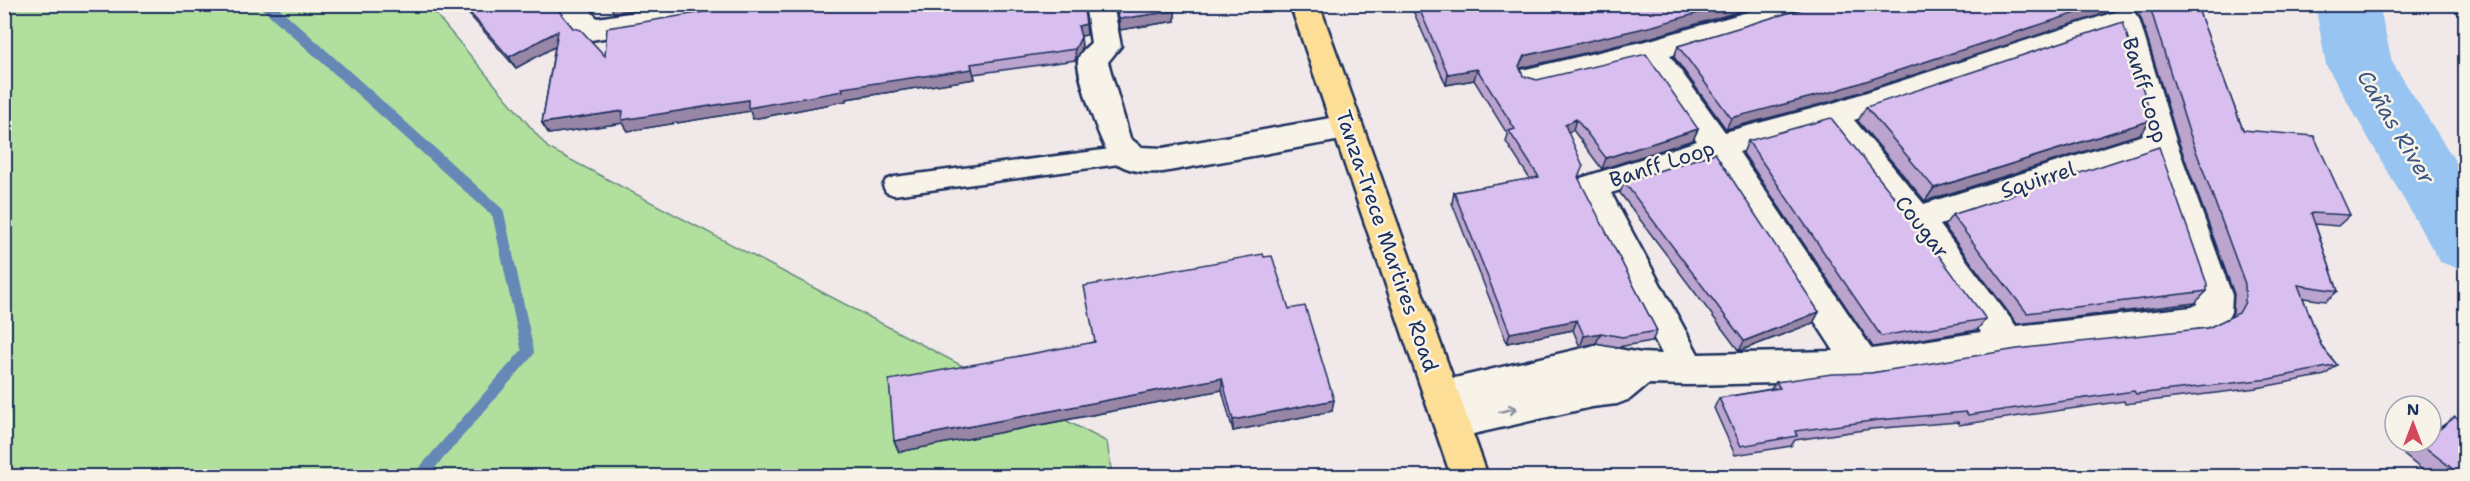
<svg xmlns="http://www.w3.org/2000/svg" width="2470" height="481" viewBox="0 0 2470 481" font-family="'Shantell Sans',sans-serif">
  <rect width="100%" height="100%" fill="#f1e9e9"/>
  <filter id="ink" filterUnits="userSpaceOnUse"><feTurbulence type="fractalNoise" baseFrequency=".0167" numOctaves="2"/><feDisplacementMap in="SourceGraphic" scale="12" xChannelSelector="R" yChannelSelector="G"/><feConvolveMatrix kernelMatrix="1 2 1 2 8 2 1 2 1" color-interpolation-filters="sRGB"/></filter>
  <g filter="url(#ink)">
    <path fill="#b1e09e" stroke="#66887e" stroke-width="1.5" d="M 4,5 L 428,5 L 548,148 L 1107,442 L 1112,476 L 5,476 Z"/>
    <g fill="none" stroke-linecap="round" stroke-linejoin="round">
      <path stroke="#6588b6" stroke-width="12" d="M 266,4 L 498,213 L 528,352 L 420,476"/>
      <path fill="#97c4f1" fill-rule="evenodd" d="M 2315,4 L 2379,4 L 2392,62 L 2466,178 L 2466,271 L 2440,262 L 2326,65 Z"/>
      <g stroke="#1b2f5e" stroke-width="5">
        <path id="lane" d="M 1126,147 L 1134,149 L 1137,155 L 1134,161 L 1126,163 L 894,195 L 886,192 L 883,186 L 886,180 L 894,177 Z"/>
      </g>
      <g stroke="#1b2f5e" stroke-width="5">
        <path id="street" d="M 553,4 L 584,4 L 597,18 L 686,4 L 767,4 L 763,11 L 753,14 L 591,40 L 581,37 Z
          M 1085,4 L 1113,4 L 1121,46 L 1108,62 L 1130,138 L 1141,147 L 1163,148 L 1347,115 L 1358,119 L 1362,127 L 1358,135 L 1347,139 L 1163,172 C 1147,173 1127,172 1114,161 C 1102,151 1078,78 1078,62 C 1078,54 1085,48 1091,43 Z
          M 1775,4 L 1826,4 L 1822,11 L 1670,56 L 1725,132 L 1830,104 L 2124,9 L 2134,12 L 2139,19 L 2176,141 L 2232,295 L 2231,312 L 2226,322 L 2197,336 L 2008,357 L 1863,381 L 1688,385 L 1648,384 L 1630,399 L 1617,404 L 1592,407 L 1451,439 L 1438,434 L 1433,423 L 1439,411 L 1429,408 L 1424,397 L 1429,386 L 1442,381 L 1596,345 L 1641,353 L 1662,354 L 1576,187 L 1581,178 L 1697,141 L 1643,63 L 1533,89 L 1522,86 L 1518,78 L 1522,70 L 1650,40 ZM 2114,33 L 2143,135 L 1924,204 L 1854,120 ZM 1825,128 L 1905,228 L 1981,332 L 1872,349 L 1739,152 ZM 2150,156 L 2198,295 L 2197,304 L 2192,307 L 2016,326 L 1940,225 ZM 1711,161 L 1834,351 L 1698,354 L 1611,193 Z"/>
      </g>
      <g stroke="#1b2f5e" stroke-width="5">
        <path id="primary" d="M 1290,4 L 1319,4 L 1488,476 L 1451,476 Z"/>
      </g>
      <use href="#lane" fill="#f7f3e8" fill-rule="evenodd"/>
      <use href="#street" fill="#f7f3e8" fill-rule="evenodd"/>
      <use href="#primary" fill="#fcde96" fill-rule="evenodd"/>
    </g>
    <path fill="#bba4ce" stroke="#1b2f5e" stroke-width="1.5" d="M 460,4 L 553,4 L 573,28 L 605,56 L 1087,35 L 1081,36 L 1082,48 L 1076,60 L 974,74 L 975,79 L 846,99 L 846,101 L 753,119 L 750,111 L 628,131 L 623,123 L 549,134 L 542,123 L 555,46 L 516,68 Z
      M 1115,4 L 1173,4 L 1175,11 L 1175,21 L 1120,30 Z
      M 1410,4 L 1765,4 L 1649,38 L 1521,68 L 1520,70 L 1523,76 L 1698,129 L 1693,140 L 1602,169 L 1573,130 L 1568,133 L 1578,179 L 1657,331 L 1652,341 L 1618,347 L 1596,343 L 1580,347 L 1573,330 L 1507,343 L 1452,203 L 1454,192 L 1530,179 L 1506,142 L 1508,135 L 1474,80 L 1446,85 Z
      M 1818,4 L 2196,4 L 2243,130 L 2350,215 L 2338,226 L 2315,224 L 2338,291 L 2326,301 L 2303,298 L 2321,345 L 2337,365 L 2325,375 L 2257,388 L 2125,404 L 2124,401 L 1959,425 L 1958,422 L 1871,429 L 1795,440 L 1791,446 L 1735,455 L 1714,408 L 1719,398 L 1771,389 L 1776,382 L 1871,373 L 2208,328 L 2231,317 L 2233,312 L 2234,294 L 2178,140 L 2141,18 L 2135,10 L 2125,7 L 1829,102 L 1726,129 L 1674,57 L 1678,46 Z
      M 1866,107 L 2140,134 L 1925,201 L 1858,121 Z
      M 1748,141 L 1986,319 L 1977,330 L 1873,347 L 1743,153 Z
      M 1624,182 L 1819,312 L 1813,323 L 1739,351 L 1620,193 Z
      M 1952,215 L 2207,291 L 2195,303 L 2017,324 L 1944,226 Z
      M 1264,257 L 1289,309 L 1332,411 L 1233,431 L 1222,390 L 899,452 L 894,441 Z
      M 2455,417 L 2466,477 L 2431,477 L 2404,455 L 2421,442 L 2431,442 L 2431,434 Z"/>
    <path fill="#9886a7" stroke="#1b2f5e" stroke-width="1.5" d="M 609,4 L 668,4 L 614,13 Z
      M 1730,4 L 1765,4 L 1649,38 L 1521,68 L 1516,77 L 1519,66 L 1524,56 Z
      M 2104,4 L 2126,4 L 2125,7 L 1829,102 L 1726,129 L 1731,118 Z
      M 1175,11 L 1175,21 L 1120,30 L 1119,19 Z
      M 1086,24 L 1087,35 L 1080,36 L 1078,26 Z
      M 558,31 L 564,42 L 516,68 L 509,57 Z
      M 1081,37 L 1082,48 L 1076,60 L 1075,49 Z
      M 971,64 L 975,79 L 846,99 L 846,101 L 753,119 L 750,111 L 628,131 L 623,123 L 549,134 L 542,123 L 623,111 L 748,100 L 842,88 Z
      M 1477,69 L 1474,80 L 1446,85 L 1448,74 Z
      M 1576,119 L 1573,130 L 1562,136 L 1565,125 Z
      M 2152,120 L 2140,134 L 1925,201 L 1934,188 Z
      M 1698,129 L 1693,140 L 1602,169 L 1606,158 Z
      M 1819,312 L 1813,323 L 1739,351 L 1744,341 Z
      M 1577,320 L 1573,330 L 1507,343 L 1510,333 Z
      M 1601,333 L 1596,343 L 1580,347 L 1584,336 Z
      M 1222,378 L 1222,390 L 899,452 L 894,441 Z
      M 1334,400 L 1332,411 L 1233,431 L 1233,420 Z"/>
    <path fill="#d9bfef" stroke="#1b2f5e" stroke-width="1.5" d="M 462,4 L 553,4 L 573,28 L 581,30 L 605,56 L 607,28 L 752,4 L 1083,4 L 1086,24 L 1078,26 L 1081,37 L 1075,49 L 971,64 L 972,69 L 842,88 L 843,91 L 748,108 L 748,100 L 622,120 L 623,111 L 542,123 L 558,31 L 509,57 Z
      M 1116,4 L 1173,4 L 1175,11 L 1119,19 Z
      M 1417,4 L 1730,4 L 1653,26 L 1524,56 L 1519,66 L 1523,76 L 1537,80 L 1646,54 L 1698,129 L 1606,158 L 1576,119 L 1565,125 L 1583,166 L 1578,177 L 1657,331 L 1622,337 L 1601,333 L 1584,336 L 1577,320 L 1510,333 L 1454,192 L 1539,177 L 1509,131 L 1515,129 L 1477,69 L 1448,74 Z
      M 1818,4 L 2104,4 L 1835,91 L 1731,118 L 1678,46 Z
      M 2148,4 L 2196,4 L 2243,130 L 2314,136 L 2350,215 L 2311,213 L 2338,291 L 2298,285 L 2321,345 L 2337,365 L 2269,379 L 2136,394 L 2134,391 L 1968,415 L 1966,412 L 1879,420 L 1795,431 L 1797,436 L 1741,446 L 1719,398 L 1780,388 L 1776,382 L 1832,374 L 1871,373 L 2017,349 L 2208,328 L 2239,313 L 2245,302 L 2245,284 L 2188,129 L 2150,7 Z
      M 2123,22 L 2152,120 L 1934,188 L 1866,107 Z
      M 1831,118 L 1911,218 L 1986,319 L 1881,336 L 1748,141 Z
      M 2159,147 L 2207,284 L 2207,291 L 2027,313 L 1952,215 Z
      M 1715,153 L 1819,312 L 1744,341 L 1624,182 Z
      M 1263,254 L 1264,257 L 1272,256 L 1289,309 L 1305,306 L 1334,400 L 1233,420 L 1222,378 L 894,441 L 889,380 L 1095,342 L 1084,286 Z
      M 2455,417 L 2466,425 L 2466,477 L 2463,477 L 2421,444 L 2424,442 L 2431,442 L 2431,436 Z"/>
    <defs><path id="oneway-shaft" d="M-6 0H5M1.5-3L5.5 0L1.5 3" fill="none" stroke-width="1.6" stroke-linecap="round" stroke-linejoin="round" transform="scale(1.5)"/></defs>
    <use stroke="#8991a3" href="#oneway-shaft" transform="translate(1508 410) rotate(-13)"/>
  </g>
  <g text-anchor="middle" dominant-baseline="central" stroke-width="5" stroke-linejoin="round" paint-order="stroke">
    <g font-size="21" fill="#1b2f5e" stroke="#f7f3e8">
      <text transform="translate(2145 90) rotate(73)">Banff Loop</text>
      <text transform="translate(1662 164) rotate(-18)">Banff Loop</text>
      <text transform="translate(2038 180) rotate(-18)">Squirrel</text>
      <text transform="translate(1922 227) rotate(52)">Cougar</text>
      <text transform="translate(1387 241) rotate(71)">Tanza-Trece Martires Road</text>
    </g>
    <g font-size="22" font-style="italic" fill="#3a5483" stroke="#f7f3e8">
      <text transform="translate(2396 127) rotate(59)">Cañas River</text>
    </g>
  </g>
  <rect width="2470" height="481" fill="none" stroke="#f7f3e8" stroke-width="24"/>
  <rect x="12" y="12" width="2446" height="457" fill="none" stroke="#1b2f5e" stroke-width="2" filter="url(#ink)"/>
  <g transform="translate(2413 424)"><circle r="28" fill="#f7f3e8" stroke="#9fa5b1" stroke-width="1.5"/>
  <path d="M0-4.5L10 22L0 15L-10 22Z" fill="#d1495b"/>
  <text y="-9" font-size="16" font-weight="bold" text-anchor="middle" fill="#1b2f5e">N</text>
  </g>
</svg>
